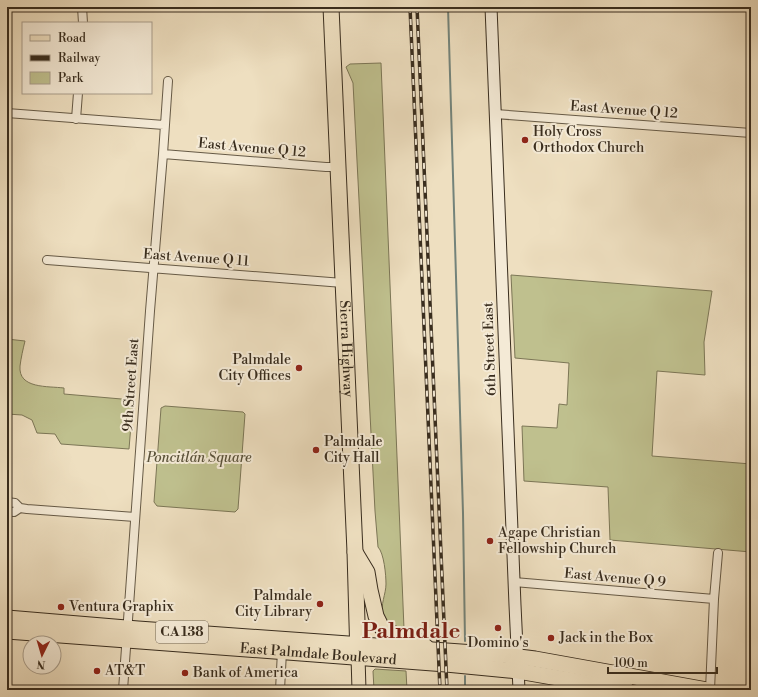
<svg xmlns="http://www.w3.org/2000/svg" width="758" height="697" viewBox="0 0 758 697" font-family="'Libre Bodoni',serif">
  <rect width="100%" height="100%" fill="#eedfc0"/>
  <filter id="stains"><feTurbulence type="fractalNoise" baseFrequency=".005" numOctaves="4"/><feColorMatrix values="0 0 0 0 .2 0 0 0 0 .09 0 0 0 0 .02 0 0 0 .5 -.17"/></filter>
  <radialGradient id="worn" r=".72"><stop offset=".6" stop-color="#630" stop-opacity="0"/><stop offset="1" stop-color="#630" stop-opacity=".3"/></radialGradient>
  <path fill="#bfc08e" stroke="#7c7656" d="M 381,63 L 404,629 L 393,628 C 390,624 384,619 383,615 C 380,605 386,594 386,584 C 386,575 384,553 378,547 L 375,511 L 353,83 L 346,67 L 350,64 Z
    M 511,275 L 712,291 L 704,342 L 705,375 L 657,371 L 652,456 L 751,464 L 751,552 L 610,540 L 608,487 L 524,481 L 522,426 L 557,428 L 559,404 L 567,405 L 569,363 L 515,358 Z
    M 7,339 L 25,341 C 23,349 21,358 20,366 C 18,389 48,386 64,388 L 64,394 L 133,400 L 129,449 L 61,444 L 55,434 L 37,433 L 32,420 L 22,415 L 7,414 Z
    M 165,406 L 243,412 L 245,414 L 238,509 L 235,512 L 157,506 L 154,502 L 161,408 Z
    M 375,669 L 406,671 L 407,690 L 374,690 L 373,671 Z"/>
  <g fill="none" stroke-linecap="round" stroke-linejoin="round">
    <path stroke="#73837a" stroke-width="2" d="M 448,7 L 463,513 L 465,641
      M 465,676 L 465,690"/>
    <g stroke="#665a46" stroke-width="10">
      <path id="street" d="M 82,7 L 83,23
        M 7,113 L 164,125
        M 495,114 L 751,133
        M 76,119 L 78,93
        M 163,154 L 326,167 L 338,167
        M 47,260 L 343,283
        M 7,502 L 15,503 L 20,508 L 27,509 L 135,517
        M 7,511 L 14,512 L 20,508
        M 514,582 L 714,599
        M 123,690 L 150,311 L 163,154 L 168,81
        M 280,690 L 282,651
        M 710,690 L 714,599 L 718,553"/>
    </g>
    <g stroke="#392d1e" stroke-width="13">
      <path id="secondary" d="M 491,7 L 515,605 L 519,690"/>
    </g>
    <g stroke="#392d1e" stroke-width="15">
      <path id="primary" d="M 358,657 L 359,690"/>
    </g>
    <g stroke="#392d1e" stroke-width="17">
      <g id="highway">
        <path id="s1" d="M 331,7 L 338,167 L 355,552 L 358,657"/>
        <path d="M 355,552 L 367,572 L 370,590 L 376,616 L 382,628 L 387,632 L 416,640 L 426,647"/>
        <path d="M 7,618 L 138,629 L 503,655 L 535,659 L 707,690"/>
        <path id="s2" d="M 7,631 L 446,664 L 518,671 L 627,690"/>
      </g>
    </g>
    <use href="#street" stroke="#f4ead6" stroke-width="8"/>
    <use href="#secondary" stroke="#f4ead6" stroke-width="11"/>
    <use href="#primary" stroke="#eedfc0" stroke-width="13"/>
    <use href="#highway" stroke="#eedfc0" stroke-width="15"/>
    <g stroke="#392d1e" stroke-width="3.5">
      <path id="rail" d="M 410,7 L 440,690
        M 417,7 L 447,690"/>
    </g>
    <use href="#rail" stroke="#f4ead6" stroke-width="2" stroke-dasharray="6" stroke-linecap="butt"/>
  </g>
  <g fill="#8f2418" stroke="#f4ead6" stroke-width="1.5">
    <circle cx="525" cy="140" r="4"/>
    <circle cx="299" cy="368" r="4"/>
    <circle cx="316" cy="450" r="4"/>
    <circle cx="490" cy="541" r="4"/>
    <circle cx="320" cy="604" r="4"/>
    <circle cx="61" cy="607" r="4"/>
    <circle cx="498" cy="628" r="4"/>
    <circle cx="551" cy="638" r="4"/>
    <circle cx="97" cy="671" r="4"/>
    <circle cx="185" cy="673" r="4"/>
  </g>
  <g text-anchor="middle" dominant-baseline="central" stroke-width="4" stroke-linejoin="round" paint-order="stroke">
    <rect fill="#f4ead6" stroke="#716655" stroke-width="1" x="156" y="621" width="52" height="22" rx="3"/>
    <g font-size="13" font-weight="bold" fill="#392d1e">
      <text x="182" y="632">CA 138</text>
    </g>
    <g font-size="14" fill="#392d1e" stroke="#f4ead6">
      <text transform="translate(624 110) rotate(4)">East Avenue Q 12</text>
      <text transform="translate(252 148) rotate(5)">East Avenue Q 12</text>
      <text transform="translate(196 258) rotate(4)">East Avenue Q 11</text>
      <text stroke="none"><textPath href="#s1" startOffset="342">Sierra Highway</textPath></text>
      <text transform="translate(490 349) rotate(-92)">6th Street East</text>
      <text transform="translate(131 385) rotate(-86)">9th Street East</text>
      <text transform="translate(615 578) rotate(5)">East Avenue Q 9</text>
      <text stroke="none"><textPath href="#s2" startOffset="312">East Palmdale Boulevard</textPath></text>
    </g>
    <g font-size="14" fill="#392d1e" stroke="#f4ead6" text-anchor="start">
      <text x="533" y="132">Holy Cross<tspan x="533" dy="16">Orthodox Church</tspan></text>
      <text x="291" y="360" text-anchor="end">Palmdale<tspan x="291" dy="16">City Offices</tspan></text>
      <text x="324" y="442">Palmdale<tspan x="324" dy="16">City Hall</tspan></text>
      <text x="498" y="533">Agape Christian<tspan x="498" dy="16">Fellowship Church</tspan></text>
      <text x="312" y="596" text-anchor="end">Palmdale<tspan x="312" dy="16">City Library</tspan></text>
      <text x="69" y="607">Ventura Graphix</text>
      <text x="559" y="638">Jack in the Box</text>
      <text x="498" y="643" text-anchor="middle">Domino's</text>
      <text x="105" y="671">AT&amp;T</text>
      <text x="193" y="673">Bank of America</text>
    </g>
    <g font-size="14" font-style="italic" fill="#5a523a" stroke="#f4ead6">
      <text x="199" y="458">Poncitlán Square</text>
    </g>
    <g font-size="22" font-weight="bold" fill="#7a1f14" stroke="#f4ead6">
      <text x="411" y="631">Palmdale</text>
    </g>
  </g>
  <rect width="758" height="697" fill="none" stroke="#eedfc0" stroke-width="24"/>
  <rect x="8" y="8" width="742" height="681" fill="none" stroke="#392d1e" stroke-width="2"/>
  <rect x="12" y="12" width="734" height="673" fill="none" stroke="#392d1e"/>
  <rect x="22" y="22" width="130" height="72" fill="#f4ead6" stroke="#a99e8c"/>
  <rect x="30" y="35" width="20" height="6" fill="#eedfc0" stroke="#a99e8c"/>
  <text x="58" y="42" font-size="12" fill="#392d1e">Road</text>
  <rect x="30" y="55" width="20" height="6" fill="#392d1e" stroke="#a99e8c"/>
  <text x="58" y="62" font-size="12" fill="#392d1e">Railway</text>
  <rect x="30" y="72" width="20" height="12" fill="#bfc08e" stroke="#a99e8c"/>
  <text x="58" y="82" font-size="12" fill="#392d1e">Park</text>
  <g transform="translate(42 655) rotate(185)"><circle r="19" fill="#f4ead6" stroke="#a99e8c"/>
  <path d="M0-3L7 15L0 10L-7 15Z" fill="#8f2418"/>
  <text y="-6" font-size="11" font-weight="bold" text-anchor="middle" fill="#392d1e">N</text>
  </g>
  <path d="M608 667v6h109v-6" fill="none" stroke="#392d1e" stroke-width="2"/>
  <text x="614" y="667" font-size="12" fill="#392d1e" stroke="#f4ead6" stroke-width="3" paint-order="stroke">100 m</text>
  <rect width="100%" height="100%" filter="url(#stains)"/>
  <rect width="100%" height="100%" fill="url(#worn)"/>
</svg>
